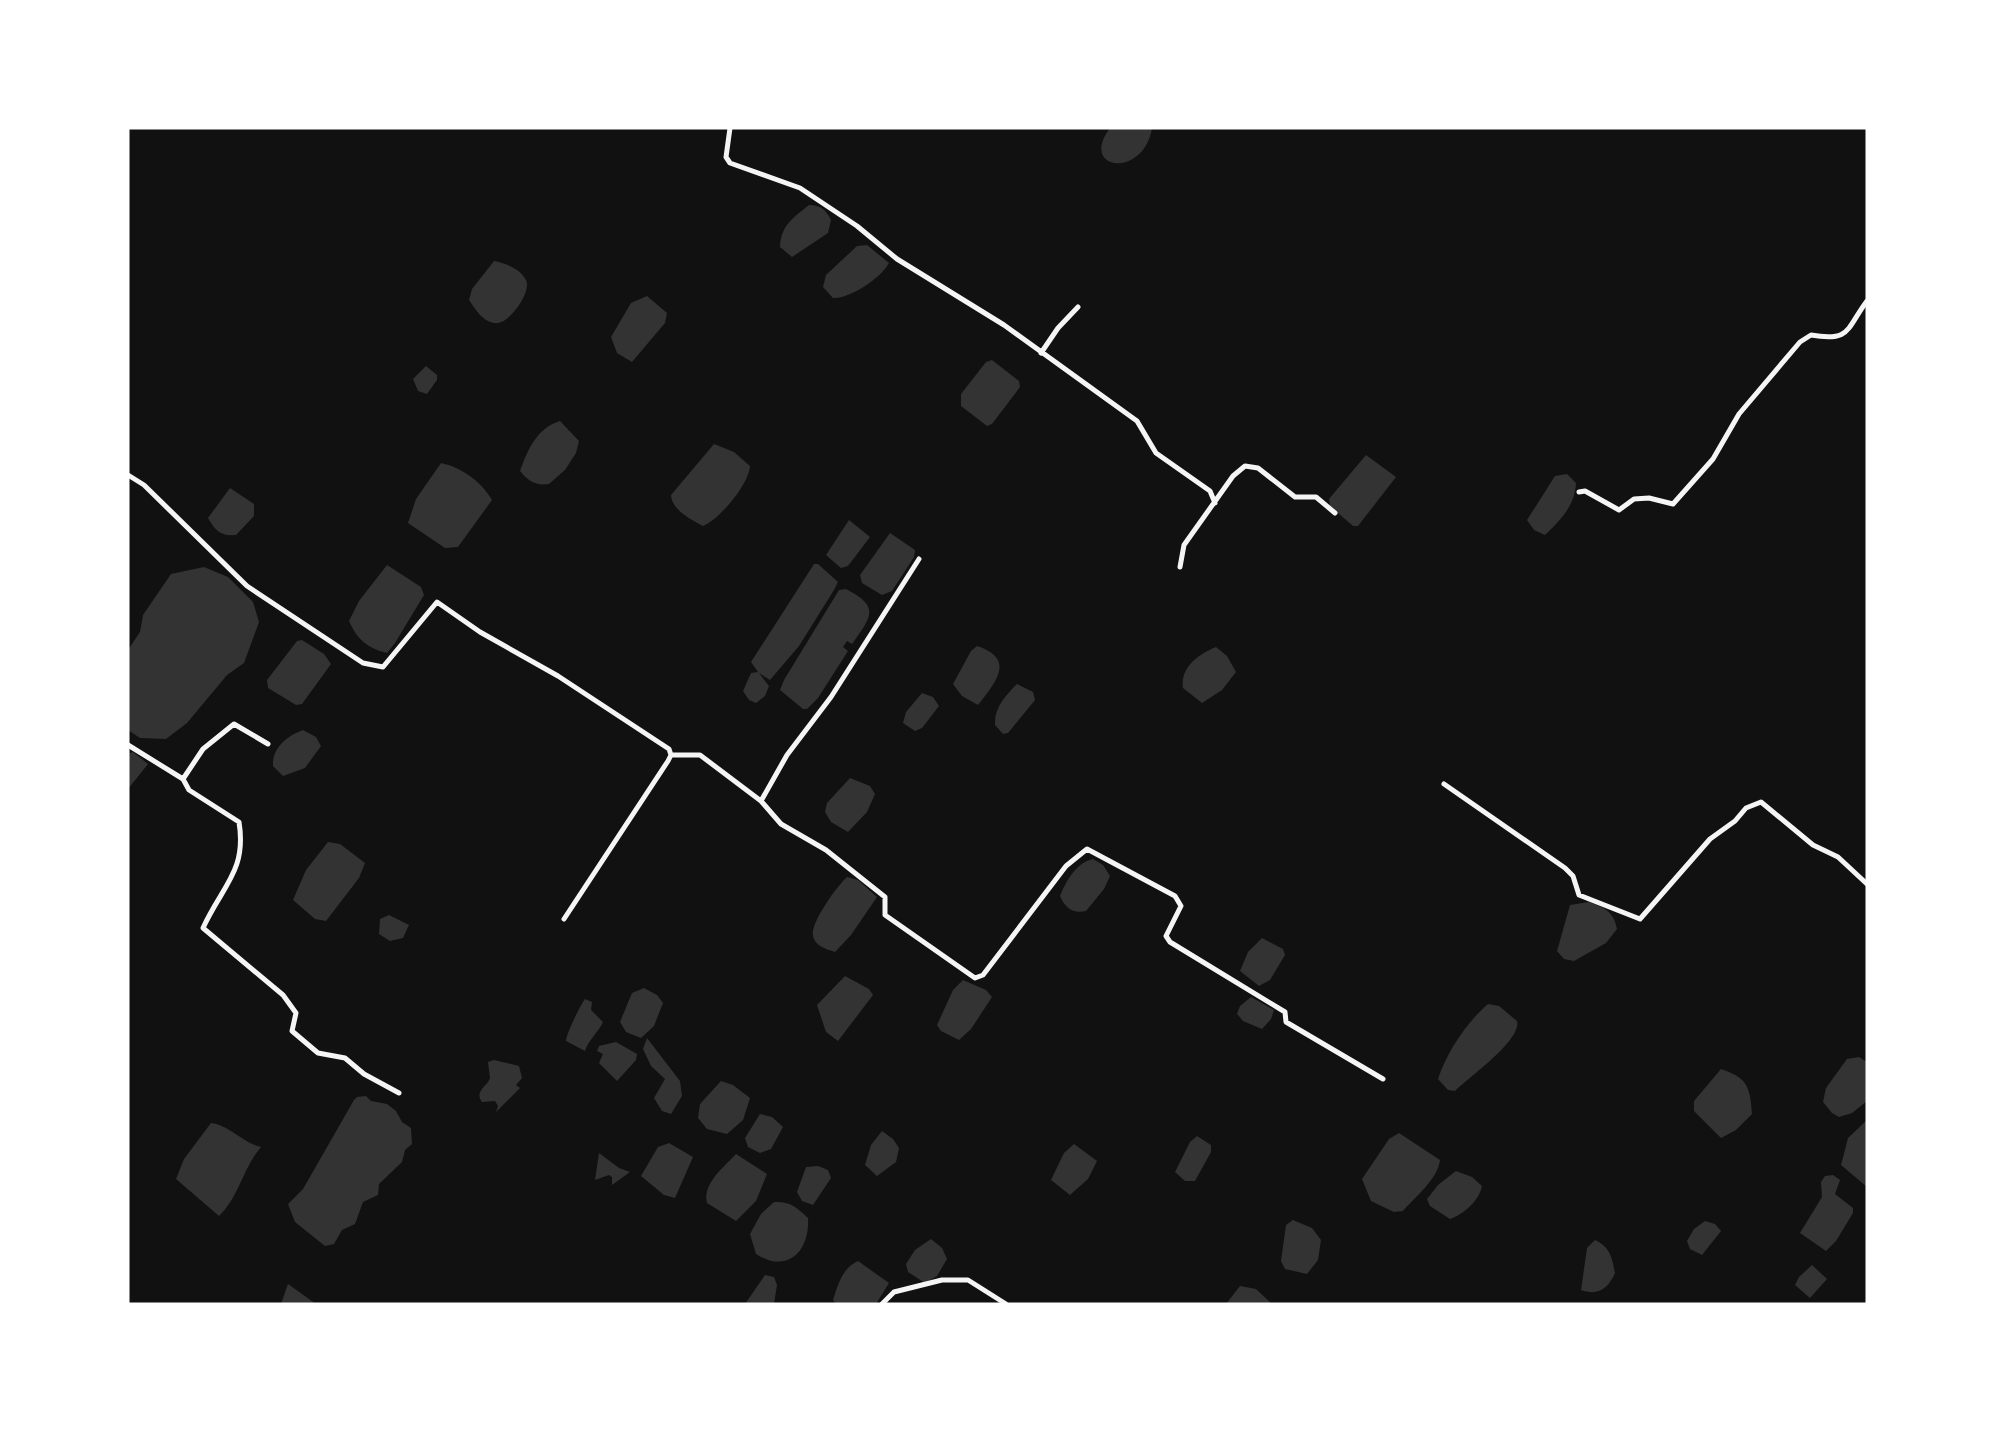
<svg xmlns="http://www.w3.org/2000/svg" width="1995" height="1432" viewBox="0 0 1995 1432" font-family="Inter,sans-serif">
  <rect width="100%" height="100%" fill="#111"/>
  <path fill="#333" d="M 1110,128 L 1152,128 C 1144,179 1078,171 1110,128 Z
    M 809,205 C 821,205 826,210 831,220 L 828,233 L 792,257 L 780,247 C 781,225 793,218 809,205 Z
    M 867,245 L 889,263 C 881,278 850,299 833,298 L 823,287 L 826,275 L 857,246 Z
    M 494,261 C 505,263 521,269 526,280 C 532,292 510,322 498,323 C 484,324 476,310 469,300 L 472,289 Z
    M 647,296 L 667,313 L 665,323 L 632,362 L 617,353 L 611,337 L 631,303 Z
    M 992,360 L 1019,381 L 1020,387 L 992,424 L 987,426 L 961,406 L 961,394 L 986,362 Z
    M 426,366 L 437,375 L 437,380 L 427,394 L 418,391 L 413,379 Z
    M 560,421 L 579,441 L 576,453 L 565,470 L 549,484 C 536,486 528,481 520,471 C 528,449 537,428 560,421 Z
    M 714,444 L 734,452 L 750,466 C 749,484 720,519 703,526 C 690,519 672,510 671,495 Z
    M 1366,455 L 1396,477 L 1358,526 L 1353,526 L 1330,506 L 1329,499 Z
    M 441,463 C 461,467 482,482 492,500 L 458,547 L 445,548 L 408,523 L 416,499 Z
    M 1567,474 L 1576,483 C 1575,505 1561,520 1545,535 L 1534,530 L 1527,520 L 1555,476 Z
    M 230,488 L 254,504 L 254,516 L 236,535 C 221,536 216,532 208,518 Z
    M 849,520 L 870,537 L 848,566 L 841,568 L 826,555 Z
    M 890,533 L 915,550 L 914,557 L 892,591 L 882,595 L 862,583 L 860,575 Z
    M 814,564 L 818,564 L 838,582 L 834,590 L 799,646 L 770,680 L 759,673 L 769,686 L 765,696 L 756,703 L 749,700 L 743,691 L 751,673 L 758,672 L 751,662 Z
    M 387,565 L 421,587 L 424,595 L 395,643 L 387,653 C 367,648 357,639 349,621 L 359,601 Z
    M 204,567 L 228,577 L 253,602 L 259,622 L 244,663 L 227,675 L 187,723 L 166,739 L 140,738 L 128,730 L 128,650 L 140,632 L 143,615 L 171,574 Z
    M 846,589 C 881,607 871,617 852,644 L 847,641 L 843,647 L 848,651 L 818,698 L 807,709 L 803,709 L 780,690 L 784,680 L 839,590 Z
    M 302,640 L 324,654 L 331,664 L 302,704 L 296,705 L 268,688 L 267,680 L 297,641 Z
    M 977,646 C 1017,659 995,683 978,705 L 962,696 L 953,684 L 971,651 Z
    M 1216,647 L 1227,656 L 1236,672 L 1222,690 L 1202,703 L 1183,688 C 1180,667 1199,654 1216,647 Z
    M 1017,684 L 1033,692 L 1035,700 L 1008,733 L 1003,734 L 995,725 C 994,708 1005,696 1017,684 Z
    M 922,693 L 933,697 L 939,706 L 922,728 L 915,731 L 903,723 L 906,712 Z
    M 303,730 L 316,737 L 321,746 L 305,768 L 283,776 L 273,766 C 272,748 287,736 303,730 Z
    M 133,752 L 148,764 L 128,789 L 128,754 Z
    M 850,778 L 870,786 L 875,794 L 867,812 L 848,832 L 831,822 L 825,812 L 827,803 Z
    M 328,842 L 340,844 L 365,863 L 359,878 L 326,921 L 315,919 L 293,900 L 306,870 Z
    M 1093,859 L 1103,865 L 1110,876 L 1104,889 L 1086,911 C 1073,914 1065,908 1060,896 C 1066,881 1076,863 1093,859 Z
    M 847,877 L 858,880 L 877,897 L 851,935 L 835,952 C 826,949 815,946 813,936 C 810,923 837,886 847,877 Z
    M 1589,902 C 1604,907 1614,912 1617,929 L 1606,943 L 1574,961 L 1564,959 L 1557,951 L 1570,905 Z
    M 389,915 L 409,925 L 403,938 L 390,941 L 379,934 L 380,919 Z
    M 1262,938 L 1283,949 L 1285,955 L 1270,980 L 1259,986 L 1240,971 L 1248,952 Z
    M 845,976 L 869,989 L 873,995 L 838,1041 L 826,1032 L 817,1005 Z
    M 963,980 L 986,990 L 992,997 L 971,1029 L 959,1040 L 941,1031 L 937,1025 L 953,990 Z
    M 644,988 L 657,995 L 663,1003 L 654,1026 L 641,1038 L 626,1032 L 620,1022 L 632,993 Z
    M 1251,997 L 1274,1010 L 1271,1019 L 1262,1029 L 1243,1021 L 1237,1014 L 1240,1006 Z
    M 585,999 L 592,1002 L 591,1010 L 603,1022 C 598,1033 589,1039 585,1051 L 566,1041 C 566,1034 581,1004 585,999 Z
    M 1488,1004 L 1499,1006 L 1517,1021 C 1522,1040 1469,1077 1455,1091 L 1448,1090 L 1438,1079 C 1447,1052 1466,1023 1488,1004 Z
    M 647,1038 L 680,1081 L 682,1096 L 671,1114 L 662,1111 L 654,1098 L 665,1079 L 651,1066 L 643,1049 Z
    M 616,1042 L 637,1054 L 636,1060 L 617,1081 L 599,1063 L 603,1054 L 597,1051 L 599,1046 Z
    M 1859,1057 L 1867,1062 L 1867,1101 L 1852,1113 L 1839,1117 L 1832,1113 L 1823,1102 L 1826,1088 L 1847,1059 Z
    M 494,1060 L 519,1066 L 522,1078 L 516,1085 L 520,1088 L 496,1112 L 498,1106 L 495,1101 L 482,1102 C 474,1091 487,1087 490,1078 L 488,1062 Z
    M 1721,1069 C 1748,1078 1750,1087 1752,1114 L 1736,1130 L 1721,1138 L 1694,1111 L 1694,1101 Z
    M 721,1081 L 733,1085 L 750,1098 L 743,1120 L 727,1134 L 707,1129 L 698,1118 L 700,1104 Z
    M 366,1096 L 371,1101 L 387,1104 L 396,1111 L 402,1122 L 411,1128 L 412,1144 L 405,1150 L 402,1162 L 379,1184 L 378,1195 L 363,1202 L 355,1224 L 342,1230 L 334,1244 L 325,1246 L 295,1222 L 288,1204 L 303,1189 L 354,1100 L 357,1097 Z
    M 760,1114 L 772,1117 L 783,1127 L 771,1149 L 760,1153 L 748,1147 L 745,1138 Z
    M 1867,1120 L 1867,1187 L 1841,1165 L 1848,1138 Z
    M 211,1123 C 229,1125 243,1143 261,1147 C 243,1168 239,1197 219,1216 L 176,1179 L 184,1159 Z
    M 882,1131 L 893,1139 L 899,1148 L 896,1162 L 877,1176 L 865,1165 L 871,1145 Z
    M 1399,1133 L 1440,1160 C 1438,1179 1415,1197 1403,1211 L 1394,1212 L 1371,1201 L 1362,1179 L 1389,1139 Z
    M 1197,1136 L 1211,1145 L 1211,1152 L 1195,1181 L 1185,1181 L 1175,1172 L 1190,1142 Z
    M 669,1143 L 693,1157 L 675,1198 L 664,1195 L 641,1176 L 658,1147 Z
    M 1074,1144 L 1097,1161 L 1088,1179 L 1070,1195 L 1051,1180 L 1064,1153 Z
    M 599,1153 L 619,1168 L 630,1172 L 612,1185 L 612,1177 L 609,1175 L 595,1180 Z
    M 736,1154 L 767,1174 L 756,1201 L 736,1221 L 707,1203 C 702,1184 724,1167 736,1154 Z
    M 818,1166 L 828,1170 L 831,1178 L 813,1205 L 802,1201 L 797,1192 L 806,1167 Z
    M 1456,1171 L 1472,1177 L 1482,1186 C 1479,1201 1464,1214 1450,1219 L 1430,1206 L 1427,1199 L 1438,1185 Z
    M 1833,1175 L 1840,1180 L 1835,1194 L 1853,1208 L 1853,1213 L 1836,1241 L 1826,1251 L 1800,1233 L 1822,1197 L 1821,1182 L 1825,1176 Z
    M 774,1202 C 790,1201 798,1208 808,1218 C 810,1252 787,1274 756,1254 L 750,1234 L 761,1214 Z
    M 1293,1220 L 1312,1228 L 1321,1240 L 1318,1260 L 1307,1274 L 1285,1269 L 1281,1261 L 1286,1225 Z
    M 1705,1221 L 1715,1224 L 1721,1231 L 1702,1255 L 1690,1249 L 1687,1241 L 1694,1229 Z
    M 931,1239 L 942,1248 L 947,1259 L 937,1276 L 925,1283 L 908,1272 L 906,1264 L 915,1250 Z
    M 1595,1240 C 1610,1247 1612,1257 1615,1273 C 1608,1289 1598,1296 1581,1290 L 1587,1248 Z
    M 858,1261 L 889,1283 L 876,1304 L 836,1304 L 833,1300 C 838,1285 842,1268 858,1261 Z
    M 1812,1265 L 1827,1279 L 1810,1298 L 1795,1285 L 1799,1277 Z
    M 765,1275 L 774,1277 L 777,1285 L 774,1304 L 745,1304 Z
    M 288,1284 L 316,1304 L 281,1304 Z
    M 1240,1286 L 1256,1289 L 1272,1304 L 1226,1304 Z"/>
  <g fill="none" stroke-linecap="round" stroke-linejoin="round">
    <path stroke="#f5f5f5" stroke-width="5" d="M 730,128 L 726,157 L 730,163 L 800,188 L 857,226 L 897,259 L 1004,325 L 1137,421 L 1156,453 L 1210,491 L 1215,503
      M 1041,353 L 1058,328 L 1078,307
      M 128,475 L 144,485 L 247,586 L 363,663 L 383,667 L 437,602 L 480,632 L 558,676 L 669,749 L 671,755 L 668,761 L 564,919
      M 1579,492 L 1585,491 L 1619,510 L 1634,499 L 1649,498 L 1673,504 L 1713,459 L 1739,414 L 1800,342 L 1811,335 C 1851,342 1846,329 1867,301
      M 1180,567 L 1184,545 L 1233,476 L 1245,466 L 1258,468 L 1295,497 L 1316,497 L 1335,513
      M 268,744 L 234,724 L 203,749 L 183,779 L 189,790 L 239,822 C 247,871 222,886 203,928 L 283,995 L 296,1013 L 292,1031 L 318,1053 L 345,1058 L 364,1074 L 399,1093
      M 128,745 L 183,779
      M 671,755 L 700,755 L 761,801 L 781,824 L 826,850 L 885,897 L 885,915 L 975,978 L 983,975 L 1066,866 L 1087,849 L 1175,896 L 1181,906 L 1166,936 L 1170,942 L 1285,1012 L 1286,1022 L 1383,1079
      M 1444,784 L 1565,868 L 1573,876 L 1579,895 L 1640,919 L 1710,839 L 1735,821 L 1746,808 L 1761,802 L 1813,845 L 1838,857 L 1867,884
      M 761,801 L 787,755 L 831,697 L 919,559
      M 882,1304 L 894,1292 L 942,1280 L 968,1280 L 1006,1304"/>
  </g>
  <rect width="1995" height="1432" fill="none" stroke="#ffffff" stroke-width="259"/>
</svg>
